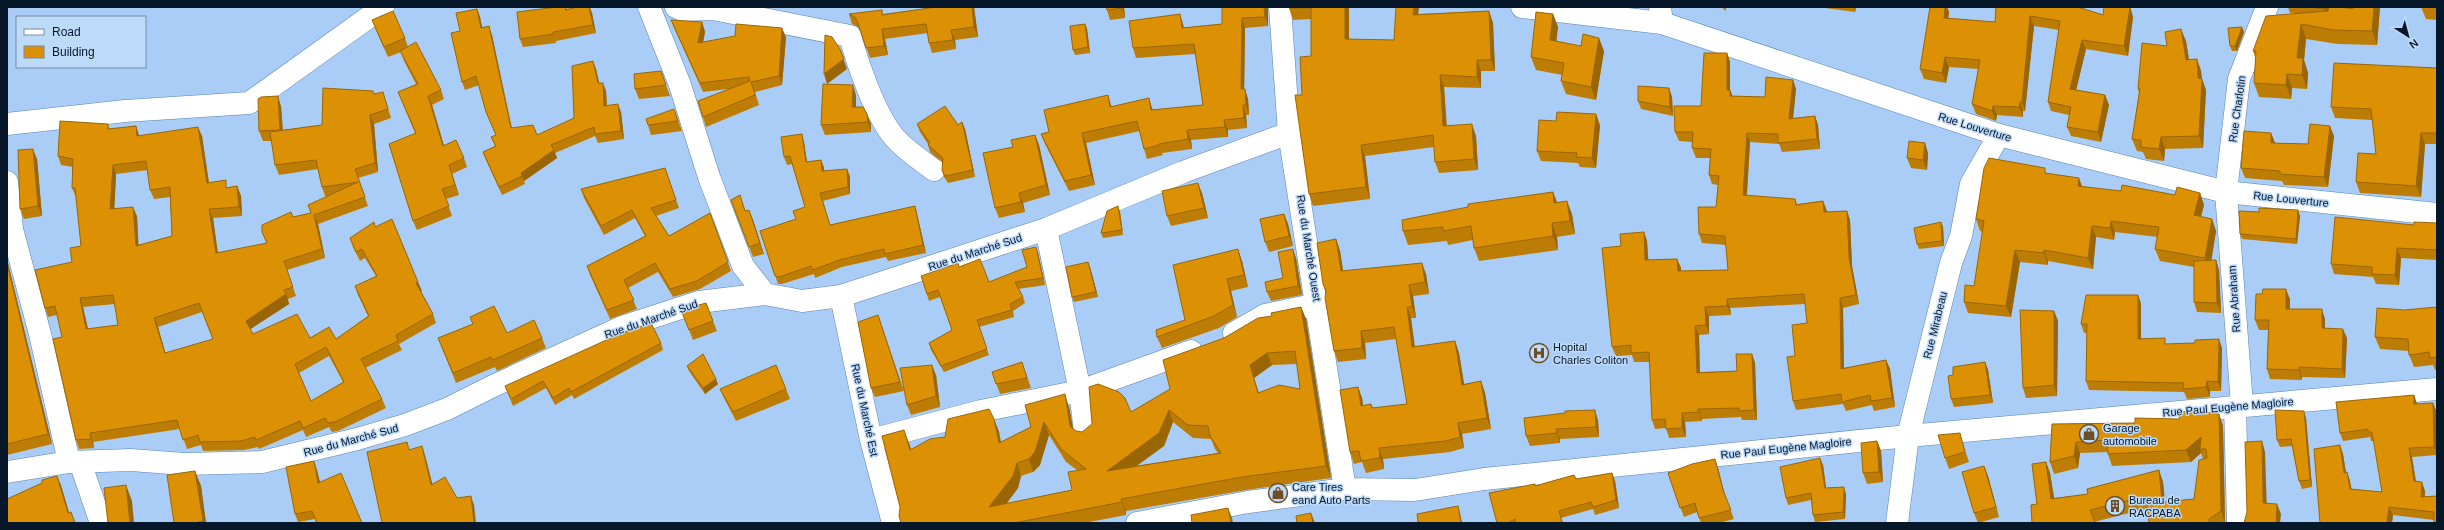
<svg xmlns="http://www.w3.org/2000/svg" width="2444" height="530" viewBox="0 0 2444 530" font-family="Arial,sans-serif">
  <rect width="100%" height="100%" fill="#a9cdf7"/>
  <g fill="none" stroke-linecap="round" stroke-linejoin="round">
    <g stroke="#5883b3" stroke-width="23">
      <path id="minor" d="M 649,7 L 680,85 L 709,177 L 743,266 L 765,294
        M 676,7 L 682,10 L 713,9 L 850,36 C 858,65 875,114 894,137 C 905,150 921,160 934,170
        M 1280,7 L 1289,133 L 1345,489
        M 1660,7 L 1662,23
        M 7,124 L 125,111 L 249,103 L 383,7
        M 7,182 L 12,229 L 40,334 L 69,462
        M 1046,229 L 1080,391 L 1085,432
        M 841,296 L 871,440 L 893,523
        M 1234,333 L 1265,315 L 1318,304
        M 2242,405 L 2226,192 L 2239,79 L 2267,7
        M 2235,406 L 2238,523
        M 871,440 L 981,411 L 1080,391 L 1191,351
        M 80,462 L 101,523
        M 7,472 L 69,462 L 131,460 L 184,464 L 262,462 L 357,439 L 405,425 L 447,409 L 493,386 L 622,327 L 699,302 L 765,294 L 802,301 L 841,296 L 1046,229 L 1183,172 L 1289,133
        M 1137,523 L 1248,502 L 1345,489 L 1415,490 L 1484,479 L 1908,436 L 2437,389
        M 1897,523 L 1908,436 L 1951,263 L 1961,236 L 1971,184 L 1999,135"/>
    </g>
    <g stroke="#5883b3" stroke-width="23">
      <path id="major" d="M 1522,7 L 1662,23 L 1999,135 L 2226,192 L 2437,214"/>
    </g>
    <use href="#minor" stroke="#fff" stroke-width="22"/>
    <use href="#major" stroke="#fff" stroke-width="22"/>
  </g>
  <path fill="#bd7d04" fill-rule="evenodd" d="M 566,7 L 567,9 L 577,7 L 590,7 L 592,13 L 596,33 L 556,41 L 556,43 L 523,47 L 520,39 Z
    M 936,7 L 974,7 L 978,37 L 955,40 L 956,49 L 932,53 L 929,43 L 928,33 L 885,39 L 888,55 L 870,58 L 861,31 L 858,27 L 852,24 L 849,14 L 882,10 L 883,14 Z
    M 1124,7 L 1125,18 L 1110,20 L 1107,10 Z
    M 1222,7 L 1268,7 L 1268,26 L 1245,28 L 1244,89 L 1248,99 L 1249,115 L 1246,115 L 1247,128 L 1228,130 L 1228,137 L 1191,140 L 1192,149 L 1162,153 L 1163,155 L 1147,159 L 1144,149 L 1140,131 L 1086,143 L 1095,185 L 1069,191 L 1045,144 L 1041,134 L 1049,132 L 1111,107 L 1152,108 L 1153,110 L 1203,105 L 1195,54 L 1136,58 L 1133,48 L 1183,24 L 1184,28 L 1222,24 Z
    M 1349,7 L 1349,39 L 1394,40 L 1418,14 L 1489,11 L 1493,23 L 1495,71 L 1481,71 L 1481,88 L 1444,87 L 1447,126 L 1476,136 L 1478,170 L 1439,173 L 1435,162 L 1434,147 L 1365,156 L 1370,199 L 1313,206 L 1309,194 L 1302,95 L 1311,56 L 1311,19 L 1293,20 L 1289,8 Z
    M 1721,7 L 1726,7 L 1726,11 Z
    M 1818,7 L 1856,7 L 1855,12 Z
    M 1930,7 L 1947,7 L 1949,12 L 1948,18 L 1995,22 L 1996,7 L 2103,15 L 2130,7 L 2133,17 L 2128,56 L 2086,49 L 2076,90 L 2105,95 L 2109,105 L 2101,142 L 2071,136 L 2067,127 L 2069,115 L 2051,111 L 2048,102 L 2059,30 L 2034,26 L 2025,111 L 2023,111 L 2023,117 L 1997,115 L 1996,121 L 1976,114 L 1972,104 L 1978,69 L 1949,67 L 1946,83 L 1924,79 L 1920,69 Z
    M 2288,7 L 2341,7 L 2353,9 L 2353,7 L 2380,7 L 2377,45 L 2338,44 L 2306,39 L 2304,60 L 2308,73 L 2307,89 L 2292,88 L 2291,99 L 2259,97 L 2254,83 L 2256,59 L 2253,51 L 2295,13 L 2290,13 Z
    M 2421,7 L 2437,7 L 2437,20 L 2426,19 Z
    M 477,9 L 480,17 L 482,28 L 492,35 L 512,128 L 537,135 L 574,118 L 596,69 L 599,83 L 606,91 L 607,106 L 621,112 L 624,139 L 598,143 L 595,136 L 555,153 L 557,158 L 524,181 L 525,184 L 502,195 L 486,160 L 483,152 L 495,146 L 491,137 L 496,135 L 486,112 L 479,85 L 465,90 L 462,82 L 460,31 Z
    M 1553,14 L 1558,27 L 1556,41 L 1604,51 L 1596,100 L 1566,94 L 1561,81 L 1562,75 L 1536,70 L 1531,57 Z
    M 372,20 L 405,38 L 408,47 L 441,90 L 444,99 L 432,105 L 444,146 L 464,158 L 467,167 L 452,174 L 459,195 L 446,199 L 452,216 L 417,230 L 413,221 L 415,133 L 398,92 L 416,84 L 404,61 L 401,52 L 388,57 L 376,30 Z
    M 671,20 L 702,22 L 705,32 L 703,42 L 786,37 L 782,85 L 755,92 L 759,105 L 706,127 L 703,117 L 728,89 L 703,92 L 675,30 Z
    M 1085,24 L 1087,29 L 1090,53 L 1075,55 L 1073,50 Z
    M 2244,32 L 2237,51 L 2232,51 L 2230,46 Z
    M 2186,41 L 2189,60 L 2197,59 L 2201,71 L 2202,78 L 2202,79 L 2206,90 L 2203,148 L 2165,149 L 2164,161 L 2146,159 L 2143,152 L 2137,151 L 2132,139 L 2139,93 L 2138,89 L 2167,46 Z
    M 1727,53 L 1730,62 L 1730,90 L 1732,96 L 1765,97 L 1793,80 L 1796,89 L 1793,118 L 1815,116 L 1818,125 L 1820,149 L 1782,152 L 1779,144 L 1750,142 L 1747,196 L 1795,199 L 1797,204 L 1823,201 L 1827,212 L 1847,211 L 1850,220 L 1852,266 L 1859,304 L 1843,308 L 1844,368 L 1886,360 L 1890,369 L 1895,407 L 1874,411 L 1872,405 L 1846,411 L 1843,404 L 1796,410 L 1793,401 L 1795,356 L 1807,323 L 1805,304 L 1730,308 L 1731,315 L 1709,316 L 1709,334 L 1699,335 L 1700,372 L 1737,371 L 1752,354 L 1755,363 L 1757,420 L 1742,420 L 1741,417 L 1702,419 L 1702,421 L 1685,422 L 1686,437 L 1669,438 L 1666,428 L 1655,429 L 1652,420 L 1650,362 L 1634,362 L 1632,355 L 1616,356 L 1612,347 L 1621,246 L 1644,232 L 1647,241 L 1648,260 L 1677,259 L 1681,268 L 1681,271 L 1728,270 L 1726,245 L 1702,243 L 1699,234 L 1716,207 L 1718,185 L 1712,184 L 1709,175 L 1710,158 L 1696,158 L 1692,148 L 1693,142 L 1679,141 L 1675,132 L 1701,106 Z
    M 2437,68 L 2437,144 L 2425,144 L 2421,197 L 2360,193 L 2356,182 L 2376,154 L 2372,120 L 2335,118 L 2331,107 Z
    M 661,71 L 670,96 L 639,99 L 635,89 Z
    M 1669,88 L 1672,97 L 1673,116 L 1641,109 L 1638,101 Z
    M 374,94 L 386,101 L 391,118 L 374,124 L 378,172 L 358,178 L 368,206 L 318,224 L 325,258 L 287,270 L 296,296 L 288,299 L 289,304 L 250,329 L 253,334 L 310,338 L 336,339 L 368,316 L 358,295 L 355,286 L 376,276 L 365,258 L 360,261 L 353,247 L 350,238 L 375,227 L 422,291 L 420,291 L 433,314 L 436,323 L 399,344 L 402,350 L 365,368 L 382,399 L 386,408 L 338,431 L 332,432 L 329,427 L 306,437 L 303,430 L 259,449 L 258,447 L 244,450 L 203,451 L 201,445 L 187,449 L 180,429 L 93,442 L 94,448 L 79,449 L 76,440 L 62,337 L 57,315 L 48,317 L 45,308 L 72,262 L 81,246 L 76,197 L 72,188 L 73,167 L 61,165 L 58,156 L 108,124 L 109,129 L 136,126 L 139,136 L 202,136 L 209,182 L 228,188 L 237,186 L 241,196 L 242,216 L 213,218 L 218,253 L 267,244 L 262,232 L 293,217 L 311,213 L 328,196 L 325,196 L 322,187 L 318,169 L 279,175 L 275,165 L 272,141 L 263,141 L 259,131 L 281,106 L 283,130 L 322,125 ZM 148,170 L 150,190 L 154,199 L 170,197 L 172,236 L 138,245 L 137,216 L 114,208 L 116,174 ZM 115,304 L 118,325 L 88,329 L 83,307 ZM 202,312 L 213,340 L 165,353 L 158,327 ZM 329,356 L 343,382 L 311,401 L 299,373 Z
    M 856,95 L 856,107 L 871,124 L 871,132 L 825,135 L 821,125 Z
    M 674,109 L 682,131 L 651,135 L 648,125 Z
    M 962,122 L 965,129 L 975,177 L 948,183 L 944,177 L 942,170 L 942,162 L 930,152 L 928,145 L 928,144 L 920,132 L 917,124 L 958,125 Z
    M 1600,125 L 1596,168 L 1580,167 L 1578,163 L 1541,161 L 1537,151 Z
    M 2271,133 L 2275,143 L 2308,144 L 2334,136 L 2328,187 L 2284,185 L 2282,181 L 2245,178 L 2241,168 Z
    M 1035,135 L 1039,145 L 1050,195 L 1023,203 L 1025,212 L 999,218 L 995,208 L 1013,147 Z
    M 804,142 L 807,162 L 821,160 L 824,168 L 824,171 L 847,169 L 850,177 L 850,194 L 823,201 L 830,225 L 915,206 L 917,214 L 926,253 L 888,261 L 886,257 L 842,267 L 815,278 L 814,274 L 782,284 L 778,284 L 760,231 L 796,219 L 805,207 L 792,164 L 787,165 L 784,157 Z
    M 1928,153 L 1927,170 L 1911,168 L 1907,158 Z
    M 37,159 L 42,216 L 24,219 L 20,209 Z
    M 665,168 L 679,208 L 656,216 L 669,236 L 710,213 L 731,271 L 700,289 L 673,297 L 658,272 L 628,288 L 637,309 L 610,319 L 590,275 L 587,266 L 645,236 L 635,218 L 604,235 L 584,198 L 581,189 Z
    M 2047,173 L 2082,187 L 2121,191 L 2175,195 L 2200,193 L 2204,205 L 2201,217 L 2212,219 L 2216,231 L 2211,260 L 2216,260 L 2219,270 L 2221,313 L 2197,312 L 2194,302 L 2194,267 L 2160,261 L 2155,249 L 2158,237 L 2115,232 L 2114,240 L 2096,237 L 2093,269 L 2048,261 L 2048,265 L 2020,262 L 2011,317 L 1968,313 L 1964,302 L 1974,286 L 1983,232 L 1980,231 L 1976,219 Z
    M 1553,192 L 1557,202 L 1572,214 L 1575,234 L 1557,237 L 1558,250 L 1479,261 L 1474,248 L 1473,240 L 1448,245 L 1447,241 L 1408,245 L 1403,231 Z
    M 1202,193 L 1208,218 L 1171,226 L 1167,216 Z
    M 740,195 L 745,211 L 753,220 L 764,254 L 753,257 L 731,200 Z
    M 1120,212 L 1123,235 L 1103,238 L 1101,233 Z
    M 1284,214 L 1288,224 L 1293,246 L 1269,252 L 1265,242 Z
    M 2300,216 L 2297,244 L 2242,239 L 2240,234 Z
    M 1941,222 L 1943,227 L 1944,246 L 1919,249 L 1917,244 Z
    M 2437,223 L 2437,260 L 2401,258 L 2399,285 L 2376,284 L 2373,277 L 2334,274 L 2331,264 L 2414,225 Z
    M 1336,239 L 1340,251 L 1343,271 L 1426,274 L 1429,294 L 1413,296 L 1416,318 L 1411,318 L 1415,347 L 1455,341 L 1459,353 L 1464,384 L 1481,381 L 1485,393 L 1491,429 L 1462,434 L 1464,448 L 1450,452 L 1383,459 L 1384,469 L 1366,473 L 1362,462 L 1354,464 L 1350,452 L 1358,387 L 1362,398 L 1363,406 L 1371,404 L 1373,408 L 1407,404 L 1396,339 L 1365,343 L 1366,359 L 1338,362 L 1334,351 L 1326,292 L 1323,284 Z
    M 1038,253 L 1045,285 L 1018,289 L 1023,297 L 1025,303 L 1013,311 L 1014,317 L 979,327 L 989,355 L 944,372 L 931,350 L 929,343 L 952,330 L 940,297 L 929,301 L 921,276 L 989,282 L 1027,267 Z
    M 1296,258 L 1302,295 L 1271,301 L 1267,292 L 1283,278 Z
    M 7,260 L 52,444 L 7,455 Z
    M 1242,261 L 1248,287 L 1231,291 L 1237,317 L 1219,328 L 1162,348 L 1157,337 L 1185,320 Z
    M 1090,267 L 1098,297 L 1074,302 L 1072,297 Z
    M 2262,294 L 2290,299 L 2290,309 L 2325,319 L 2325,328 L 2347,338 L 2345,378 L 2302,377 L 2302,380 L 2270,379 L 2267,369 L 2268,330 L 2259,330 L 2255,320 Z
    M 2138,295 L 2141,304 L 2141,338 L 2167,344 L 2222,348 L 2221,391 L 2210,391 L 2210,397 L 2187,399 L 2184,392 L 2089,390 L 2086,381 L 2087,333 L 2084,333 L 2081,324 Z
    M 706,303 L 717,331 L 693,340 L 685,320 Z
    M 1301,307 L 1306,319 L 1331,478 L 1246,490 L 1126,511 L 1126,515 L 1084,523 L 901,523 L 909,443 L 911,449 L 994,419 L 999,432 L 1001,442 L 1069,407 L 1073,429 L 1076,431 L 1082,432 L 1131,412 L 1170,389 L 1224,338 L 1272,316 ZM 1297,364 L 1300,389 L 1259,393 L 1254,378 L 1272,365 ZM 1173,422 L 1193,438 L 1211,439 L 1215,449 L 1218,453 L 1135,466 L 1164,446 ZM 1049,435 L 1066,462 L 1077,470 L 1072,490 L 1006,504 L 1018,488 L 1021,476 L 1033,472 L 1040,465 Z
    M 2437,307 L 2437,370 L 2435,370 L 2433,365 L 2414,367 L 2409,355 L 2409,351 L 2380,349 L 2375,337 L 2404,310 Z
    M 2054,311 L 2058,321 L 2057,396 L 2026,398 L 2023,388 Z
    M 878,315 L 904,391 L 875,397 L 871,388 Z
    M 470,317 L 507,333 L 542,338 L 546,348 L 497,371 L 495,367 L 456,383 L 438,338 L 473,324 Z
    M 661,343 L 663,350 L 574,399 L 572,395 L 555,405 L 546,388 L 513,406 L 505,386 Z
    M 1985,362 L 1988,370 L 1993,403 L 1954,407 L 1951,399 L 1953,375 Z
    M 687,366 L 718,384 L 705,394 L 689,371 Z
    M 992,372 L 1026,373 L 1031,388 L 1000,394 Z
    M 936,375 L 940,407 L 911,415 L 907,405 Z
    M 720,389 L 786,389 L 790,399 L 736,421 L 724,398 Z
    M 2414,395 L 2417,404 L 2433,403 L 2436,411 L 2437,455 L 2412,457 L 2416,481 L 2425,491 L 2425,497 L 2437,496 L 2434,520 L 2393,515 L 2392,523 L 2320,523 L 2340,445 L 2343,454 L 2346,472 L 2347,472 L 2350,481 L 2351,489 L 2382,492 L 2374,441 L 2371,441 L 2370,437 L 2343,441 L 2340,433 Z
    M 2203,410 L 2204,412 L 2219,414 L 2223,426 L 2225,523 L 2149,523 L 2148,508 L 2094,522 L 2037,504 L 2046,462 L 2050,473 L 2054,498 L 2088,494 L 2159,470 L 2163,482 L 2165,502 L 2194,499 L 2203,459 L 2201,453 L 2191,462 L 2112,466 L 2108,454 L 2108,452 L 2080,453 L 2078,468 L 2054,474 L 2050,462 L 2052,424 L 2135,423 L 2179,419 Z
    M 1524,418 L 1598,420 L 1599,437 L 1560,439 L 1560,443 L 1530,446 L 1526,436 Z
    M 2306,418 L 2312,487 L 2302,489 L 2299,481 L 2292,446 L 2280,447 L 2277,440 Z
    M 1877,441 L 1881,451 L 1883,482 L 1867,484 L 1863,473 Z
    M 1963,444 L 1969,462 L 1949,469 L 1945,458 Z
    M 1823,465 L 1826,488 L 1846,494 L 1845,519 L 1815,522 L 1813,515 L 1811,500 L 1788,505 L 1786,498 Z
    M 1984,466 L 1988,476 L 1999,517 L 1978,523 L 1974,513 Z
    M 1718,468 L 1725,496 L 1734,519 L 1719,523 L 1701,523 L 1697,512 L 1684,517 L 1668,473 Z
    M 317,470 L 320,482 L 362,523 L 316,523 L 315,519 L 298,522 L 295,514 Z
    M 195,471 L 201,486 L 206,523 L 174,523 Z
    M 1612,473 L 1615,481 L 1619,508 L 1595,515 L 1593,509 L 1561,518 L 1563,523 L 1497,523 L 1535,486 L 1574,475 L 1576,479 Z"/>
  <path fill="#9a6604" d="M 589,7 L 592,13 L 596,33 L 593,25 Z
    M 972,7 L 974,7 L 978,37 L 974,27 Z
    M 1122,7 L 1124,7 L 1125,18 L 1122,8 Z
    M 1264,7 L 1268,7 L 1268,26 L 1265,17 Z
    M 1345,7 L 1349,7 L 1349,51 L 1345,39 Z
    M 1414,7 L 1419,7 L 1417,26 L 1413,15 Z
    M 1854,7 L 1856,7 L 1855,12 Z
    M 1945,7 L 1947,7 L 1949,12 L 1947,28 L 1944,18 Z
    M 2130,7 L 2133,17 L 2128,56 L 2124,46 Z
    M 2324,7 L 2329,7 L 2327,18 L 2324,9 Z
    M 2374,7 L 2380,7 L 2377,45 L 2372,31 Z
    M 477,9 L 480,17 L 484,36 L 481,28 Z
    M 1489,11 L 1493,23 L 1495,71 L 1491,60 Z
    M 1180,14 L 1183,24 L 1185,38 L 1182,28 Z
    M 1553,14 L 1558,27 L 1555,53 L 1550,40 Z
    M 2030,16 L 2034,26 L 2025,111 L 2022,102 Z
    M 1242,18 L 1245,28 L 1244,99 L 1241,89 Z
    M 702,22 L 705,32 L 701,53 L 698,43 Z
    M 1085,24 L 1087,29 L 1090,53 L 1088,47 Z
    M 2301,24 L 2306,39 L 2304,60 L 2308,73 L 2307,89 L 2302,75 L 2297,58 Z
    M 489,26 L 492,35 L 513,137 L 511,128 Z
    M 2242,27 L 2244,32 L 2237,51 L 2235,46 Z
    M 782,28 L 786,37 L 782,85 L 779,76 Z
    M 882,29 L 885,39 L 888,55 L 884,46 Z
    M 2181,29 L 2186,41 L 2191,72 L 2186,60 Z
    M 951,30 L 955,40 L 956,49 L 953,40 Z
    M 1599,38 L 1604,51 L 1596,100 L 1591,87 Z
    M 2082,40 L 2086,49 L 2074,99 L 2070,89 Z
    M 840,49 L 847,69 L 827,84 L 824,74 Z
    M 1727,53 L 1730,62 L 1730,92 L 1730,90 L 1734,99 L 1733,105 L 1727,90 Z
    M 1945,57 L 1949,67 L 1946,83 L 1942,73 Z
    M 2197,59 L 2201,71 L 2202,83 L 2202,79 L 2206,90 L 2203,148 L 2199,136 L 2198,78 Z
    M 1477,60 L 1481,71 L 1481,88 L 1477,77 Z
    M 593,61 L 596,69 L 601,91 L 598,83 Z
    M 2287,74 L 2292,88 L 2291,99 L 2286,85 Z
    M 1440,75 L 1444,87 L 1447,138 L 1443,126 Z
    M 1793,80 L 1796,89 L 1792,128 L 1789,119 Z
    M 603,83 L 606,91 L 607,114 L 604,106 Z
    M 853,85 L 856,95 L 856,118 L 852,107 Z
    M 1669,88 L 1672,97 L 1673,116 L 1670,107 Z
    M 1245,89 L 1248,99 L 1249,115 L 1246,105 Z
    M 1108,95 L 1111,105 L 1114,117 L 1110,107 Z
    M 2105,95 L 2109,105 L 2101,142 L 2098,132 Z
    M 278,96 L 281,106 L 283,140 L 280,130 Z
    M 428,96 L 432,105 L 447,156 L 443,146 Z
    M 1149,98 L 1152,108 L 1155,120 L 1151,110 Z
    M 2020,102 L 2023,111 L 2023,117 L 2019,107 Z
    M 618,104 L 621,112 L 624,139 L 621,131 Z
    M 1243,105 L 1246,115 L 1247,128 L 1244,118 Z
    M 1993,106 L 1997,115 L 1996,121 L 1992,111 Z
    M 867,114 L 871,124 L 871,132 L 868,122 Z
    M 1596,114 L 1600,125 L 1596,168 L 1592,158 Z
    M 370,115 L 374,124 L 378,172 L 375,163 Z
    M 1815,116 L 1818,125 L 1820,149 L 1817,139 Z
    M 1224,120 L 1228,130 L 1228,137 L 1225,127 Z
    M 962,122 L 965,129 L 975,177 L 973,170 Z
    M 1472,124 L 1476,136 L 1478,170 L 1474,159 Z
    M 136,126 L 139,135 L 140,146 L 137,136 Z
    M 2330,126 L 2334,136 L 2328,187 L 2324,177 Z
    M 198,127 L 202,136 L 210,192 L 207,183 Z
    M 1187,130 L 1191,140 L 1192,149 L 1188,139 Z
    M 1082,133 L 1086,143 L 1095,185 L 1091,175 Z
    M 1747,133 L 1750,142 L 1746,204 L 1743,195 Z
    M 2271,133 L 2275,143 L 2274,153 L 2271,143 Z
    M 2421,133 L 2425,144 L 2421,197 L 2416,186 Z
    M 802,134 L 804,142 L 808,169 L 806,162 Z
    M 1035,135 L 1039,145 L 1050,195 L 1046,185 Z
    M 2161,137 L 2165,149 L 2164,161 L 2159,149 Z
    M 1925,143 L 1928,153 L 1927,170 L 1923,160 Z
    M 1361,145 L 1365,156 L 1370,199 L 1366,187 Z
    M 33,149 L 37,159 L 42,216 L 38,206 Z
    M 554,150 L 557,158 L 524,181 L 521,173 Z
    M 821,160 L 824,168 L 825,179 L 822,171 Z
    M 113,165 L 116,174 L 114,218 L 110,209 Z
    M 449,165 L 459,195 L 455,185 Z
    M 847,169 L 850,177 L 850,194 L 848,187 Z
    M 2079,178 L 2083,189 L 2078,186 Z
    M 1198,183 L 1202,193 L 1208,218 L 1204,208 Z
    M 237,186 L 241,196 L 242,216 L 239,207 Z
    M 1553,192 L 1558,205 L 1554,203 Z
    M 1019,193 L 1023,203 L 1025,212 L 1021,202 Z
    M 2200,193 L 2204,205 L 2198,227 L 2194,215 Z
    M 1567,201 L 1572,214 L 1575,234 L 1570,221 Z
    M 1823,201 L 1827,211 L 1828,221 L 1824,212 Z
    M 915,206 L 917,214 L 926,253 L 923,245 Z
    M 1118,206 L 1120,212 L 1123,235 L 1122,230 Z
    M 133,207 L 137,216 L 139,255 L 136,246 Z
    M 209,209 L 213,218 L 219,263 L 216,253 Z
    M 749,210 L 753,220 L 764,254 L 760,243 Z
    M 2298,210 L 2300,216 L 2297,244 L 2296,239 Z
    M 1847,211 L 1850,220 L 1852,266 L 1859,304 L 1856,295 L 1849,257 Z
    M 1284,214 L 1288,224 L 1293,246 L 1289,236 Z
    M 314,215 L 318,224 L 325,258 L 322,249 Z
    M 2212,219 L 2216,231 L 2210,270 L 2205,258 Z
    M 2111,221 L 2115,232 L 2114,240 L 2110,228 Z
    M 1941,222 L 1943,227 L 1944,246 L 1942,241 Z
    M 1552,223 L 1557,237 L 1558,250 L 1553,236 Z
    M 2092,226 L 2096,237 L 2093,269 L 2088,258 Z
    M 1644,232 L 1647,241 L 1649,269 L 1645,260 Z
    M 1336,239 L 1340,251 L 1345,283 L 1341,271 Z
    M 1036,247 L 1038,253 L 1045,285 L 1043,278 Z
    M 2397,248 L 2401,258 L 2399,285 L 2395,275 Z
    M 1238,249 L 1242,261 L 1248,287 L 1244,275 Z
    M 1293,249 L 1296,258 L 1302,295 L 1298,286 Z
    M 2015,250 L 2020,262 L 2011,317 L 2006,306 Z
    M 2044,250 L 2048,261 L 2048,265 L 2044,253 Z
    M 1677,259 L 1681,268 L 1681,280 L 1678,271 Z
    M 7,260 L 8,263 L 52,444 L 48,434 L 7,263 Z
    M 2216,260 L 2219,270 L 2221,313 L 2217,303 Z
    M 1088,262 L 1090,267 L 1098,297 L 1096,292 Z
    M 1422,263 L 1426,274 L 1429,294 L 1425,282 Z
    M 1227,279 L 1231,291 L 1237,317 L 1233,305 Z
    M 418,282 L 422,291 L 419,292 L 416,283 Z
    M 1409,285 L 1413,296 L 1416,318 L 1412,307 Z
    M 2286,289 L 2290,299 L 2289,319 L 2286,309 Z
    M 286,294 L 289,304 L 249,330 L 246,321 Z
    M 2138,295 L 2141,304 L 2141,348 L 2138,339 Z
    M 80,298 L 83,307 L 90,338 L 86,329 Z
    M 1840,298 L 1843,308 L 1844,378 L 1841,369 Z
    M 1727,299 L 1730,308 L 1731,315 L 1727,306 Z
    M 1301,307 L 1306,319 L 1331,478 L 1326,466 Z
    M 1407,307 L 1411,318 L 1416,358 L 1412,347 Z
    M 1705,307 L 1709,316 L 1709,334 L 1706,325 Z
    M 2322,309 L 2325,319 L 2325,338 L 2322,328 Z
    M 2054,311 L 2058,321 L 2057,396 L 2054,385 Z
    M 154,318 L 158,327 L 168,362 L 165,353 Z
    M 1695,326 L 1699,335 L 1700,382 L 1697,373 Z
    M 2343,329 L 2347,338 L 2345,378 L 2342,369 Z
    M 1361,331 L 1365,343 L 1366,359 L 1362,348 Z
    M 2219,339 L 2222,348 L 2221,391 L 2218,382 Z
    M 1455,341 L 1459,353 L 1466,396 L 1462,385 Z
    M 1267,353 L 1272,365 L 1254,378 L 1263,406 L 1250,365 Z
    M 1752,354 L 1755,363 L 1757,420 L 1754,410 Z
    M 1886,360 L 1890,369 L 1895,407 L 1892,398 Z
    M 1985,362 L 1988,370 L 1993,403 L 1990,395 Z
    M 932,365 L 936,375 L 940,407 L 936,396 Z
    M 2299,367 L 2302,377 L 2302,380 L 2299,370 Z
    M 716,379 L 718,384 L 705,394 L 703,388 Z
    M 1481,381 L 1485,393 L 1491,429 L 1487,418 Z
    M 2207,381 L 2210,391 L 2210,397 L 2206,387 Z
    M 1358,387 L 1362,398 L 1365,417 L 1361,406 Z
    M 1065,394 L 1069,407 L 1075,439 L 1070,426 Z
    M 2414,395 L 2417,404 L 2414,404 Z
    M 2433,403 L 2436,411 L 2437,454 L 2434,447 Z
    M 1698,409 L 1702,419 L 1702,421 Z
    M 1169,410 L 1173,422 L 1164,446 L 1112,484 L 1107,471 Z
    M 1595,410 L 1598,420 L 1599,437 L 1596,427 Z
    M 2304,411 L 2306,418 L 2312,487 L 2310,480 Z
    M 1682,413 L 1685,422 L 1686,437 L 1682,428 Z
    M 2219,414 L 2223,426 L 2225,523 L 2221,511 Z
    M 994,419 L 999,432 L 1003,456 L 999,443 Z
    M 1044,422 L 1049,435 L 1040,465 L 1033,472 L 1029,459 Z
    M 1458,423 L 1462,434 L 1464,448 L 1460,437 Z
    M 1556,429 L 1560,439 L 1560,443 L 1557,433 Z
    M 904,430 L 909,443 L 915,462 L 910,450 Z
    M 90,433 L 93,442 L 94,448 L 91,439 Z
    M 2201,437 L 2200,449 L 2201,453 L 2191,462 L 2186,450 Z
    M 1877,441 L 1881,451 L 1883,482 L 1879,472 Z
    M 2262,441 L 2265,452 L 2267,513 L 2263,503 Z
    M 2076,442 L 2080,453 L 2078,468 L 2074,456 Z
    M 2340,445 L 2343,454 L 2347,481 L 2344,473 Z
    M 422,446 L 425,455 L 435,494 L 431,485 Z
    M 1379,448 L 1383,459 L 1384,469 L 1380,458 Z
    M 2409,448 L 2412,457 L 2417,490 L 2414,481 Z
    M 1820,458 L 1823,465 L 1827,495 L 1825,488 Z
    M 1715,459 L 1718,468 L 1726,499 L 1723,490 Z
    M 314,461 L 317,470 L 322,491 L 318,483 Z
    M 2046,462 L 2050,473 L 2056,510 L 2051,499 Z
    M 1017,463 L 1021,476 L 1018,488 L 994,520 L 989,507 Z
    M 1984,466 L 1988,476 L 1999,517 L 1996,507 Z
    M 2159,470 L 2163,482 L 2166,514 L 2162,502 Z
    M 195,471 L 201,486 L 206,523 L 203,523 L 203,521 Z
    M 2347,472 L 2350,481 L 2353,497 L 2350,489 Z
    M 1612,473 L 1615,481 L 1619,508 L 1616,500 Z
    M 57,476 L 61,485 L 72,522 L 68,513 Z
    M 2422,482 L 2425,491 L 2424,505 L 2421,497 Z
    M 126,485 L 132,501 L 134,523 L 130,523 Z
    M 1844,487 L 1846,494 L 1845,519 L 1843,512 Z
    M 471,496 L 474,505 L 476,523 L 474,523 Z
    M 1121,499 L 1126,511 L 1126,515 L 1122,502 Z
    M 2277,504 L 2281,514 L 2280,523 L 2276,523 Z
    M 1458,506 L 1460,513 L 1462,523 L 1461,523 Z
    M 2389,507 L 2393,515 L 2392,523 L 2387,523 Z
    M 1228,508 L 1232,518 L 1233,523 L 1231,523 Z
    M 1311,513 L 1315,523 L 1313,523 Z"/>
  <path fill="#dc9105" stroke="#9a6604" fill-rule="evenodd" d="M 557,7 L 566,7 L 566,10 L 577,7 L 589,7 L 593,25 L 553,32 L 553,34 L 520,39 L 517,12 Z
    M 936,7 L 972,7 L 974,27 L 951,30 L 953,40 L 929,43 L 926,24 L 882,29 L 884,46 L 866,48 L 858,23 L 855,17 L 849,14 L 882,10 L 882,15 Z
    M 1106,7 L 1122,7 L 1122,8 L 1107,10 Z
    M 1222,7 L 1264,7 L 1265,17 L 1242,18 L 1241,89 L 1245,89 L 1246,105 L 1243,105 L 1244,118 L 1224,120 L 1225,127 L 1187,130 L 1188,139 L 1159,144 L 1159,145 L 1144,149 L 1137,121 L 1082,133 L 1091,175 L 1065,181 L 1041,134 L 1049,132 L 1044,110 L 1108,95 L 1110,107 L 1149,98 L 1151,110 L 1203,105 L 1194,44 L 1133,48 L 1129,21 L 1180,14 L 1182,28 L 1222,24 Z
    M 1289,7 L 1345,7 L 1345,39 L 1394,40 L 1396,7 L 1414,7 L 1413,15 L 1489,11 L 1491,60 L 1477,60 L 1477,77 L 1440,75 L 1443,126 L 1472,124 L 1474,159 L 1435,162 L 1433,135 L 1361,145 L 1366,187 L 1309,194 L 1295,95 L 1302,95 L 1300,57 L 1311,56 L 1311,8 L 1289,8 Z
    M 1930,7 L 1945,7 L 1944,18 L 1995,22 L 1996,7 L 2078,7 L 2103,15 L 2104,7 L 2130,7 L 2124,46 L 2082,40 L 2070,89 L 2105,95 L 2098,132 L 2067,127 L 2071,107 L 2048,102 L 2060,21 L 2030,16 L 2022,102 L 2020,102 L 2019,107 L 1993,106 L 1992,111 L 1972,104 L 1980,60 L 1945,57 L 1942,73 L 1920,69 Z
    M 2310,7 L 2324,7 L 2324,9 Z
    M 2329,7 L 2341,7 L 2353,9 L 2353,7 L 2374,7 L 2372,31 L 2333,30 L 2301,24 L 2297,58 L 2303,58 L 2302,75 L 2287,74 L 2286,85 L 2254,83 L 2256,51 L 2253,51 L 2266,16 L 2328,11 Z
    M 477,9 L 481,28 L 489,26 L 511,128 L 533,125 L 537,135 L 574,118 L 572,66 L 593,61 L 598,83 L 603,83 L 604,106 L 618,104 L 621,131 L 595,134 L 594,127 L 551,145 L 554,150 L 521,173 L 522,176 L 499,187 L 483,152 L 496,146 L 491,137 L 496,135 L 486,112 L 476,76 L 462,82 L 451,33 L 460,31 L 456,13 Z
    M 393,11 L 405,38 L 384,47 L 372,20 Z
    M 1536,12 L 1553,14 L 1550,40 L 1581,46 L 1583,34 L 1599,38 L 1591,87 L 1561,81 L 1564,63 L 1531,57 Z
    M 671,20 L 702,22 L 698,43 L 735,36 L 736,24 L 782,28 L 779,76 L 751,82 L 755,95 L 703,117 L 698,101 L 750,81 L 749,77 L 700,83 Z
    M 1085,24 L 1088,47 L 1073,50 L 1070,26 Z
    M 2242,27 L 2235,46 L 2230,46 L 2228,28 Z
    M 2181,29 L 2186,60 L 2197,59 L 2198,78 L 2202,79 L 2199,136 L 2161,137 L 2159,149 L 2141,147 L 2141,140 L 2132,139 L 2140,89 L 2138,89 L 2142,43 L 2167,46 L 2165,32 Z
    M 825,35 L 832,37 L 840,49 L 844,59 L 824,74 Z
    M 416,42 L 441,90 L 428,96 L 443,146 L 456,140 L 464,158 L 449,165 L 455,185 L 442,189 L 449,206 L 413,221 L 389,144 L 416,133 L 398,92 L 418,84 L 400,51 Z
    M 1704,53 L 1727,53 L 1727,90 L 1730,90 L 1730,96 L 1765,97 L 1766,77 L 1793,80 L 1789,119 L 1815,116 L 1817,139 L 1778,143 L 1778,134 L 1747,133 L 1743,195 L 1795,199 L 1796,205 L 1823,201 L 1824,212 L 1847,211 L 1849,257 L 1856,295 L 1840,298 L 1841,369 L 1886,360 L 1892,398 L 1871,401 L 1870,395 L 1842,402 L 1841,394 L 1793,401 L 1787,357 L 1795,356 L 1792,325 L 1807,323 L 1804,294 L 1727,299 L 1727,306 L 1705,307 L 1706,325 L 1695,326 L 1697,373 L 1737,371 L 1736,354 L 1752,354 L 1754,410 L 1739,411 L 1739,408 L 1698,409 L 1699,412 L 1682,413 L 1682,428 L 1666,429 L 1665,419 L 1652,420 L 1649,352 L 1631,353 L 1631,345 L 1612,347 L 1602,248 L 1621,246 L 1620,234 L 1644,232 L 1645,260 L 1677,259 L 1678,271 L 1728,270 L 1725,236 L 1699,234 L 1698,207 L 1716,207 L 1719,176 L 1709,175 L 1711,149 L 1692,148 L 1693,132 L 1675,132 L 1674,106 L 1701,106 Z
    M 2334,63 L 2437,68 L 2437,133 L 2421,133 L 2416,186 L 2356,182 L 2358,153 L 2376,154 L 2371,109 L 2331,107 Z
    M 661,71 L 666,85 L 635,89 L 634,74 Z
    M 823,84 L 853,85 L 852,107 L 863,107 L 867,114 L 868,122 L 821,125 Z
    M 1638,86 L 1669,88 L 1670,107 L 1638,101 Z
    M 323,88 L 373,91 L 374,94 L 383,92 L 388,109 L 370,115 L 375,163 L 355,169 L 365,197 L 314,215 L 322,249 L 284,261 L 293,287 L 284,290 L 286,294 L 246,321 L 253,334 L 297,314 L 310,338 L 329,327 L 336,339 L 369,316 L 355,286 L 377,276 L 362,249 L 356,252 L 350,238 L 374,222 L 375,227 L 392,219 L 418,282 L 416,283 L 433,314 L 396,335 L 398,341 L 361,359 L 382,399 L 335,422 L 328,423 L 325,418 L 303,428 L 300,421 L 256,440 L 255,437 L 241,441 L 200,442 L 198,435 L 183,440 L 177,420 L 90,433 L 91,439 L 76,440 L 53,339 L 62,337 L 55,306 L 45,308 L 35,270 L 72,262 L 70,248 L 81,246 L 75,188 L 72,188 L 73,159 L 58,156 L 60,121 L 108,124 L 108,129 L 136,126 L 137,136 L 198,127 L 207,183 L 226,180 L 226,188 L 237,186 L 239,207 L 209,209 L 216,253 L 267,243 L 262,232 L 262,225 L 291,212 L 293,217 L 311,213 L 308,205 L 358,182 L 322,187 L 316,160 L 275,165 L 270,132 L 322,125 ZM 146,161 L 150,190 L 170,187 L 172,236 L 136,246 L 133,207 L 110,209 L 113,165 ZM 113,295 L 118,325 L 86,329 L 80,298 ZM 199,303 L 213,339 L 165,353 L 154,318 ZM 326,347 L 344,382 L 311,401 L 295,364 Z
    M 278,96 L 280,130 L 259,131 L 258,99 L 261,97 Z
    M 945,106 L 958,125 L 962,122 L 973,170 L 945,176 L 942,170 L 943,158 L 928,145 L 930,143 L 917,124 Z
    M 674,109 L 678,121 L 648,125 L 646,119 Z
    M 1557,112 L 1596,114 L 1592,158 L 1576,157 L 1577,153 L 1537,151 L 1539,120 L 1556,121 Z
    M 2310,124 L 2330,126 L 2324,177 L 2280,174 L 2280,171 L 2241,168 L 2244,131 L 2271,133 L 2271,143 L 2308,144 Z
    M 802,134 L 806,162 L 821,160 L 822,171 L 847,169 L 848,187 L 820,193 L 830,225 L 915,206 L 923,245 L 885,254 L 884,249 L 839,260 L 813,270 L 811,266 L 779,277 L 775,276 L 760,231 L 796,219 L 793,211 L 805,207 L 790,156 L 784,157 L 781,137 Z
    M 1035,135 L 1046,185 L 1019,193 L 1021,202 L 995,208 L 983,153 L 1013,147 L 1011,140 Z
    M 1909,141 L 1925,143 L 1923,160 L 1907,158 Z
    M 33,149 L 38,206 L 20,209 L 18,150 Z
    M 1989,158 L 2045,168 L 2045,173 L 2079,178 L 2078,186 L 2121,191 L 2122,185 L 2175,195 L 2177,187 L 2200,193 L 2194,215 L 2212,219 L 2205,258 L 2155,249 L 2159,227 L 2111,221 L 2110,228 L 2092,226 L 2088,258 L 2044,250 L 2044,253 L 2015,250 L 2006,306 L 1964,302 L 1965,285 L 1974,286 L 1984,221 L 1976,219 L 1984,168 Z
    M 665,168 L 676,200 L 651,208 L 669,236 L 710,213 L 728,262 L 697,281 L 670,289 L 655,263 L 624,280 L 634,300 L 607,310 L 587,266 L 646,236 L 632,210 L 601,226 L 581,189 Z
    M 1198,183 L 1204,208 L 1167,216 L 1162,191 Z
    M 1553,192 L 1554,203 L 1567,201 L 1570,221 L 1552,223 L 1553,236 L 1474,248 L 1471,226 L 1443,231 L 1443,227 L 1403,231 L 1402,220 L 1468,207 L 1468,204 Z
    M 740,195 L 745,211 L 749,210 L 760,243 L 749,247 L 731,200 Z
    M 1118,206 L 1122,230 L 1101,233 L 1107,211 Z
    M 2259,208 L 2298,210 L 2296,239 L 2240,234 L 2239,211 L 2259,212 Z
    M 1284,214 L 1289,236 L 1265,242 L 1260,219 Z
    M 2335,217 L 2414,225 L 2414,222 L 2437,223 L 2437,250 L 2397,248 L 2395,275 L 2372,274 L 2372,267 L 2331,264 Z
    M 1941,222 L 1942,241 L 1917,244 L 1914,228 Z
    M 1336,239 L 1341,271 L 1422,263 L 1425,282 L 1409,285 L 1412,307 L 1407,307 L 1412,347 L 1455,341 L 1462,385 L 1481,381 L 1487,418 L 1458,423 L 1460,437 L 1446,441 L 1379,448 L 1380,458 L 1361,461 L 1359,451 L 1350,452 L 1340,390 L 1358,387 L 1361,406 L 1371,404 L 1372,408 L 1407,404 L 1394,327 L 1361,331 L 1362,348 L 1334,351 L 1325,298 L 1326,291 L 1323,284 L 1317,243 Z
    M 1036,247 L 1043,278 L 1015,282 L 1023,297 L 1010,304 L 1012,310 L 977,320 L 987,349 L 941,366 L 929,343 L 952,330 L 938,290 L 927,294 L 921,276 L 958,263 L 959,267 L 980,259 L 989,282 L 1027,267 L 1022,250 Z
    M 1238,249 L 1244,275 L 1227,279 L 1233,305 L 1214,316 L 1157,337 L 1156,330 L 1185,320 L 1173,265 Z
    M 1293,249 L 1298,286 L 1267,292 L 1265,282 L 1283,278 L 1278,252 Z
    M 2216,260 L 2217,303 L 2194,302 L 2194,261 Z
    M 1088,262 L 1096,292 L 1072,297 L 1066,267 Z
    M 7,263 L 48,434 L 7,444 Z
    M 2263,289 L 2286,289 L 2286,309 L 2322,309 L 2322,328 L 2343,329 L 2342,369 L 2299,367 L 2299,370 L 2267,369 L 2269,320 L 2255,320 L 2256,294 L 2262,294 Z
    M 2086,295 L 2138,295 L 2138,339 L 2165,338 L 2165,344 L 2195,343 L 2195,340 L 2219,339 L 2218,382 L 2207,381 L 2206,387 L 2183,389 L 2184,383 L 2086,381 L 2087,324 L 2081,324 Z
    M 706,303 L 713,321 L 689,330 L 681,310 Z
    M 494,306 L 507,333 L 534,320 L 542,338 L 493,360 L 491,357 L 453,373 L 438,338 L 473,324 L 470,317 Z
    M 1301,307 L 1326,466 L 1242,477 L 1121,499 L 1122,502 L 1014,523 L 901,523 L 899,516 L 900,507 L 882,436 L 904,430 L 910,450 L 930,439 L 945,437 L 948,419 L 989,409 L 994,419 L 999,443 L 1031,427 L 1025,405 L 1065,394 L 1070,426 L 1076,431 L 1082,432 L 1092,424 L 1089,387 L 1098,384 L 1119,392 L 1125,398 L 1131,412 L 1170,389 L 1163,360 L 1224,338 L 1258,318 L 1272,316 L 1271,313 ZM 1295,351 L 1300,389 L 1279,385 L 1258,393 L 1250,365 L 1267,353 ZM 1169,410 L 1188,425 L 1208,426 L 1210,436 L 1221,453 L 1107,471 L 1159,433 ZM 1044,422 L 1061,449 L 1086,469 L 1068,472 L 1072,490 L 989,507 L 1013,476 L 1017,463 L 1029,459 L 1035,452 Z
    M 2437,307 L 2437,357 L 2430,358 L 2429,352 L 2409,355 L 2408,339 L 2375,337 L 2377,308 L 2404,310 Z
    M 2020,310 L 2054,311 L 2054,385 L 2023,388 Z
    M 878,315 L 900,382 L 871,388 L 858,322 Z
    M 651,323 L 661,343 L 571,392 L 569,388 L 553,398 L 543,381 L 511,399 L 505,386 L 624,332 Z
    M 703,354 L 716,379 L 703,388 L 687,366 Z
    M 1022,362 L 1027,378 L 996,384 L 992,372 Z
    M 1985,362 L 1990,395 L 1951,399 L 1948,376 L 1953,375 L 1953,367 Z
    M 776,365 L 786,389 L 733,412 L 720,389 Z
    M 932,365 L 936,396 L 907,405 L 900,368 Z
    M 2414,395 L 2414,404 L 2433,403 L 2434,447 L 2409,448 L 2414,481 L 2422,482 L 2421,497 L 2437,496 L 2437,523 L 2434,523 L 2434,512 L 2389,507 L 2387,523 L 2320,523 L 2314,449 L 2340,445 L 2344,473 L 2347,472 L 2350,489 L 2382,492 L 2372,432 L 2368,432 L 2368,429 L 2340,433 L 2336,402 Z
    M 1595,410 L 1596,427 L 1556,429 L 1557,433 L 1526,436 L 1524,418 L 1565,413 L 1565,411 Z
    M 2203,410 L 2203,412 L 2219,414 L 2221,511 L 2209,519 L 2209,523 L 2149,523 L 2146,496 L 2090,510 L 2095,523 L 2032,523 L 2031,505 L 2037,504 L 2032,464 L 2046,462 L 2051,499 L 2088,494 L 2087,489 L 2159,470 L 2162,502 L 2194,499 L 2199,460 L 2207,458 L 2206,449 L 2200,449 L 2201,437 L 2186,450 L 2108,454 L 2107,440 L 2076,442 L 2074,456 L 2050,462 L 2052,424 L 2135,423 L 2135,418 L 2179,419 L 2180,412 Z
    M 2275,410 L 2304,411 L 2310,480 L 2299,481 L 2291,439 L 2277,440 Z
    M 1960,433 L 1965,452 L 1945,458 L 1938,435 Z
    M 1877,441 L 1879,472 L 1863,473 L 1861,443 Z
    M 2262,441 L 2263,503 L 2277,504 L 2276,523 L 2244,523 L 2247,512 L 2245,442 Z
    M 407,442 L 409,450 L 422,446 L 431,485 L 445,477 L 457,498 L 471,496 L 474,523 L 382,523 L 367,452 Z
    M 1820,458 L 1825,488 L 1844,487 L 1843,512 L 1813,515 L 1811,493 L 1786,498 L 1780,467 Z
    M 1715,459 L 1723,490 L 1731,510 L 1699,518 L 1695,503 L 1680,508 L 1668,473 L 1692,464 Z
    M 314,461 L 318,483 L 341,473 L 362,523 L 317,523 L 312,511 L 295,514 L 286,467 Z
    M 1984,466 L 1996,507 L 1974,513 L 1962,472 Z
    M 195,471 L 203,521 L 198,522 L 198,523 L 174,523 L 167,475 Z
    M 1612,473 L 1616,500 L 1593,507 L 1591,502 L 1559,511 L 1562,522 L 1559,523 L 1516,523 L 1515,519 L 1508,523 L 1497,523 L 1489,493 L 1535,484 L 1535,486 L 1574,475 L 1576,479 Z
    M 57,476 L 68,513 L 71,512 L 75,523 L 7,523 L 7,499 L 42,483 L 42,480 Z
    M 126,485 L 130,523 L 108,523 L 104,488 Z
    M 1458,506 L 1461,523 L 1418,523 L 1417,514 Z
    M 1228,508 L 1231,523 L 1192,523 L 1191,515 Z
    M 1311,513 L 1313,523 L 1297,523 L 1296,516 Z"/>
  <defs>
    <g id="hospital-ring" transform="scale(1)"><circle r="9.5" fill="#bedaf9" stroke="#6e4f25" stroke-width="1.5"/><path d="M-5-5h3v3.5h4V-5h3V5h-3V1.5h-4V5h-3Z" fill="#6e4f25"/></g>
    <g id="shop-ring" transform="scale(1)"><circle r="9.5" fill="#bedaf9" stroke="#6e4f25" stroke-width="1.5"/><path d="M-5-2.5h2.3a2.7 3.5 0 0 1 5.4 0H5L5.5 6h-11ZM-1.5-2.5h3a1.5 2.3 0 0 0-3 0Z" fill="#6e4f25"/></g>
    <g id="building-ring" transform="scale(1)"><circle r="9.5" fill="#bedaf9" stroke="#6e4f25" stroke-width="1.5"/><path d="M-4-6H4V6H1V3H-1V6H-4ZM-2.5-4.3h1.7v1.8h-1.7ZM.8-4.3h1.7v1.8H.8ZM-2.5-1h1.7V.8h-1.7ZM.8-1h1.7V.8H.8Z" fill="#6e4f25"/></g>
  </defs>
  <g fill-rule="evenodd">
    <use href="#hospital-ring" x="1539" y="353"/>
    <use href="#shop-ring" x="2089" y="434"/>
    <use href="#shop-ring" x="1278" y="493"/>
    <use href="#building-ring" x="2115" y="506"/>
  </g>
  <g text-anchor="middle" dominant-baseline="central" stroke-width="3" stroke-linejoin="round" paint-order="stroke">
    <g font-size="11" fill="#06172a" stroke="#bedaf9">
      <text transform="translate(2237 109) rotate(-82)">Rue Charlotin</text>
      <text transform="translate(1975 127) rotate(17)">Rue Louverture</text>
      <text transform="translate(2291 199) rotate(6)">Rue Louverture</text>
      <text transform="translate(1309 248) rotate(81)">Rue du Marché Ouest</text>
      <text transform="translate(975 252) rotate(-18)">Rue du Marché Sud</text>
      <text transform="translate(2234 299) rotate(-94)">Rue Abraham</text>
      <text transform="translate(651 319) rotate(-19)">Rue du Marché Sud</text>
      <text transform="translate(1935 325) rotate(-76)">Rue Mirabeau</text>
      <text transform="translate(2228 407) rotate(-5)">Rue Paul Eugène Magloire</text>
      <text transform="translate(865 410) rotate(78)">Rue du Marché Est</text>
      <text transform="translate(351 440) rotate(-15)">Rue du Marché Sud</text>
      <text transform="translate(1786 448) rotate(-6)">Rue Paul Eugène Magloire</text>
    </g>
    <g font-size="11" fill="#06172a" stroke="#bedaf9" text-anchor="start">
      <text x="1553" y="347">Hopital<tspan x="1553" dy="13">Charles Coliton</tspan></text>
      <text x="2103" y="428">Garage<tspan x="2103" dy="13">automobile</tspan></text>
      <text x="1292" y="487">Care Tires<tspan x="1292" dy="13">eand Auto Parts</tspan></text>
      <text x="2129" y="500">Bureau de<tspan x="2129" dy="13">RACPABA</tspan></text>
    </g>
  </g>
  <rect width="2444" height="530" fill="none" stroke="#06172a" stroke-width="16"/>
  <rect x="16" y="16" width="130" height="52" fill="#bedaf9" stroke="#748ca6"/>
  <rect x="24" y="29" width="20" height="6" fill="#ffffff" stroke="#748ca6"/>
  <text x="52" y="36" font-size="12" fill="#06172a">Road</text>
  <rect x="24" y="46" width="20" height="12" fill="#dc9105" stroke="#748ca6"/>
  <text x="52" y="56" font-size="12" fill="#06172a">Building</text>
  <g transform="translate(2408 36) rotate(144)" stroke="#bedaf9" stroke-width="3" paint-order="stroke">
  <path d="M0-3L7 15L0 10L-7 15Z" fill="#06172a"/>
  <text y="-6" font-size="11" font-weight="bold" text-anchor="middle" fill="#06172a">N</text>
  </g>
</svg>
